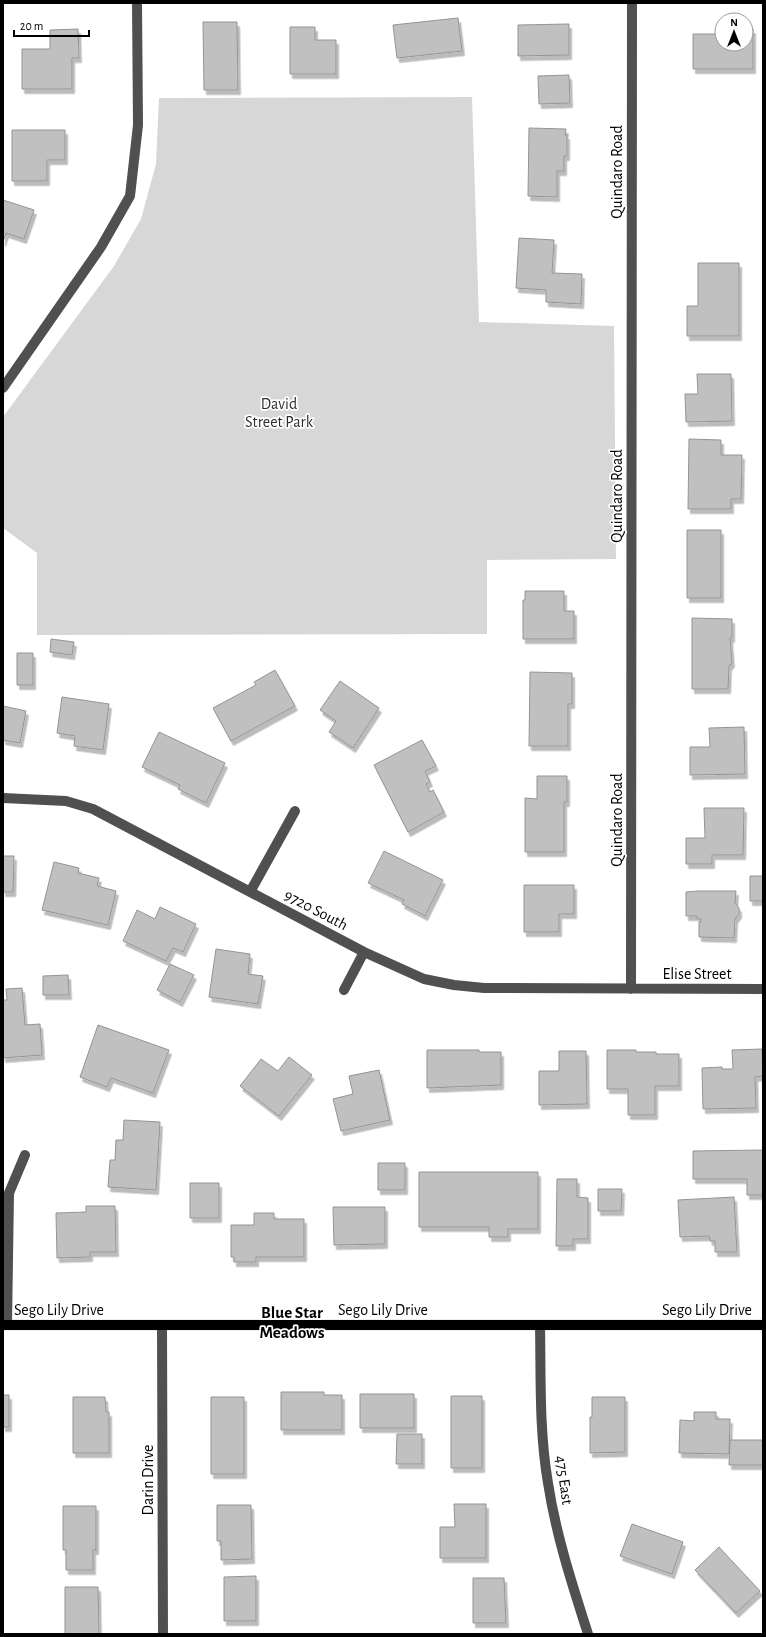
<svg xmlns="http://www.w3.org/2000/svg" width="766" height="1637" viewBox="0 0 766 1637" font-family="'Alegreya Sans',sans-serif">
  <defs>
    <filter id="shadow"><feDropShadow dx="2.5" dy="4.5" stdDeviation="0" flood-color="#0004"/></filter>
  </defs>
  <rect width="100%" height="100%" fill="#fff"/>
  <path fill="#d7d7d7" d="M 472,97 L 479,322 L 614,326 L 616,559 L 487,560 L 487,634 L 37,635 L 37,553 L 3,528 L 3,417 L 114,266 L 141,219 L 156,164 L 159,98 Z"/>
  <path fill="#c0c0c0" stroke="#949494" filter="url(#shadow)" d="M 458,18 L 462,51 L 397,58 L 393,25 Z
    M 203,22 L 237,22 L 238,90 L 204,90 Z
    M 569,24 L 569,55 L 518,56 L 518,25 Z
    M 290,27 L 315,27 L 315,40 L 336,40 L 336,74 L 290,74 Z
    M 78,29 L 79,58 L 72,58 L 72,89 L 22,89 L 22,49 L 50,49 L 50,30 Z
    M 746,29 L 753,29 L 753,69 L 693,69 L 693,34 L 722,34 L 722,44 L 746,44 Z
    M 569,75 L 570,103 L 539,104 L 538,76 Z
    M 529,128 L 566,129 L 565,135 L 567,135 L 567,156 L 564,156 L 564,171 L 557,171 L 557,197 L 528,196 Z
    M 12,130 L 65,130 L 65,160 L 47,160 L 47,181 L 12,181 Z
    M 3,200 L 34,210 L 24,239 L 6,233 L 3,242 Z
    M 519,238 L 554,240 L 552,273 L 582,274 L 581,304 L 546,302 L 546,290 L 516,288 Z
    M 698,263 L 739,263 L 739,336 L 687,336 L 687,306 L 698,306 Z
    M 697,374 L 731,374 L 732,421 L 686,422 L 685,394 L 698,394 Z
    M 689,439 L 721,440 L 721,455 L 742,455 L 741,499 L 731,499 L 731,509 L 688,509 Z
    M 687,530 L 721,530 L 721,598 L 687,598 Z
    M 525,591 L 564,591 L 564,611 L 574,611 L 574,639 L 523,639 L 523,600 L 525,600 Z
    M 692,618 L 732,619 L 732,638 L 730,638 L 732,663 L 729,666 L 728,689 L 692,689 Z
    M 51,639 L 74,642 L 72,655 L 50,652 Z
    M 17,653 L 33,653 L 33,685 L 17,685 Z
    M 275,670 L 295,706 L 231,741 L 213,708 L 256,685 L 254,682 Z
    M 530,672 L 572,673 L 572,704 L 568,704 L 568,746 L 529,746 Z
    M 340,681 L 379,708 L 353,748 L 329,732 L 336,721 L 320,710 Z
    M 62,697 L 109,704 L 103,750 L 74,746 L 75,736 L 57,733 Z
    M 3,706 L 26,711 L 20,743 L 3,740 Z
    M 744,727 L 745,774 L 690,775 L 690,747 L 710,747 L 709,728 Z
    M 159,732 L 225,763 L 206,803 L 178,789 L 180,785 L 142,767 Z
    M 422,740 L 436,766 L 425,771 L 430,782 L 426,784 L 430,792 L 433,790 L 444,812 L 408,832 L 374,765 Z
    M 537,776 L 567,776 L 567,802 L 564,802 L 564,852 L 525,852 L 525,798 L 537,799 Z
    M 704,808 L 744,808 L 743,855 L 712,855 L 712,864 L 686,864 L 686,838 L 705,838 Z
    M 384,851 L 443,880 L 425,916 L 402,904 L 404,900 L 368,883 Z
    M 3,856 L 14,856 L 13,892 L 3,892 Z
    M 54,862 L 79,868 L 78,873 L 99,878 L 97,886 L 116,891 L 108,925 L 42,910 Z
    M 750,876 L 763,876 L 763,901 L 750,901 Z
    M 524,885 L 574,885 L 574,914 L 559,914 L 559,932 L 524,932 Z
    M 698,891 L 736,891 L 735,903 L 739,908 L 739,914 L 735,919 L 734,938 L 699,937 L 699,922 L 701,922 L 701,919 L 697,919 L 697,916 L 686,916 L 686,892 Z
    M 160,907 L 196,924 L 183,952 L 173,948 L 166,961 L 123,941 L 137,910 L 155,919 Z
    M 216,949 L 250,954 L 248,974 L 263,976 L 258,1004 L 209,997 Z
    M 170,964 L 194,975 L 180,1002 L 157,990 Z
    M 68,975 L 69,995 L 43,995 L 43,976 Z
    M 22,988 L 25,1025 L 40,1024 L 42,1055 L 3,1058 L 3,1000 L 7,1000 L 6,989 Z
    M 98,1025 L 169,1050 L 153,1093 L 111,1078 L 107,1087 L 80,1077 Z
    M 762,1049 L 763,1076 L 755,1077 L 756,1108 L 703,1109 L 702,1068 L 722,1067 L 722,1069 L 733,1069 L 732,1050 Z
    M 427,1050 L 479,1050 L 479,1052 L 501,1052 L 501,1085 L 427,1088 Z
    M 607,1050 L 636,1050 L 636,1052 L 656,1052 L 656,1054 L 679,1054 L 679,1086 L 655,1086 L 655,1115 L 628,1115 L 628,1089 L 607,1089 Z
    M 559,1051 L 586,1051 L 587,1104 L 539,1105 L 539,1071 L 559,1071 Z
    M 289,1057 L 312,1075 L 279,1116 L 240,1086 L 261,1059 L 278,1071 Z
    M 379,1070 L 390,1120 L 341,1131 L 333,1099 L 353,1094 L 349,1076 Z
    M 124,1120 L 160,1122 L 156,1190 L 108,1187 L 110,1160 L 115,1160 L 116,1140 L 123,1140 Z
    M 763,1150 L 763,1195 L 747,1195 L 747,1179 L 693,1179 L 693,1151 Z
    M 378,1163 L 405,1163 L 405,1190 L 378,1190 Z
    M 419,1172 L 538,1172 L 538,1229 L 508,1229 L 508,1237 L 489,1237 L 489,1227 L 419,1227 Z
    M 557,1179 L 577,1179 L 577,1197 L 588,1198 L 588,1239 L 573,1239 L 573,1246 L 556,1246 Z
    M 190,1183 L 219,1183 L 219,1218 L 190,1218 Z
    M 598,1189 L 622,1189 L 621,1211 L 598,1211 Z
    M 734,1197 L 737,1252 L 715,1252 L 715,1241 L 710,1241 L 709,1236 L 680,1237 L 678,1200 Z
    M 86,1206 L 115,1206 L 116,1252 L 90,1252 L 90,1257 L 57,1258 L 56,1213 L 86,1212 Z
    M 333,1207 L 385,1207 L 385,1244 L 334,1245 Z
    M 254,1213 L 274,1213 L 274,1219 L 304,1219 L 304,1257 L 256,1257 L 256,1262 L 234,1262 L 234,1257 L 231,1257 L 231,1225 L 254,1225 Z
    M 281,1392 L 324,1392 L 324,1395 L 342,1395 L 342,1430 L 281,1430 Z
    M 360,1394 L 414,1394 L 414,1428 L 360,1428 Z
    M 3,1395 L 9,1395 L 9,1427 L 3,1427 Z
    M 451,1396 L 482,1396 L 482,1468 L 451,1468 Z
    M 73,1397 L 105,1397 L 106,1412 L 109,1412 L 109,1453 L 73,1453 Z
    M 211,1397 L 244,1397 L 244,1474 L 211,1474 Z
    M 592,1397 L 625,1397 L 625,1452 L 590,1453 L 590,1417 L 592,1417 Z
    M 694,1412 L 716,1412 L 716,1419 L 730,1419 L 729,1454 L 679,1453 L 680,1420 L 694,1421 Z
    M 397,1434 L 422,1434 L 422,1464 L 396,1464 Z
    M 730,1440 L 763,1440 L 763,1465 L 729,1465 Z
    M 454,1504 L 486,1504 L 486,1558 L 440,1558 L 440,1527 L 455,1527 Z
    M 217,1505 L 251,1505 L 252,1559 L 221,1560 L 221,1541 L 217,1541 Z
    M 63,1506 L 96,1506 L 96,1550 L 93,1550 L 93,1570 L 66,1570 L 66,1550 L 63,1550 Z
    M 632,1524 L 683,1542 L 672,1574 L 620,1556 Z
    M 719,1547 L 760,1591 L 736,1613 L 695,1570 Z
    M 256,1576 L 256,1621 L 224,1621 L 224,1577 Z
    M 473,1578 L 504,1578 L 506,1623 L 473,1623 Z
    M 65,1587 L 98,1587 L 99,1634 L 65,1634 Z"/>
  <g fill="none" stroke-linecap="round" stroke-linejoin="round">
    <g stroke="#dbdbdb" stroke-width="11">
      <path id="major" d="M 3,1325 L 763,1325"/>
    </g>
    <path stroke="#505050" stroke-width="10" d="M 3,388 L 101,247 L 130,196 L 138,125 L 137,3
      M 3,798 L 66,801 L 93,809 L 364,952 L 424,979 L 454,985 L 484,988 L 763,989
      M 250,892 L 295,811
      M 631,989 L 632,3
      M 344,990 L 364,952
      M 7,1325 L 9,1193 L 25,1155
      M 162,1325 L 163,1634
      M 540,1325 C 541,1377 539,1431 548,1483 C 556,1535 572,1584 588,1634"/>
    <use href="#major" stroke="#000" stroke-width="10"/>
  </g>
  <g text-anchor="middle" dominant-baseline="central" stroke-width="3.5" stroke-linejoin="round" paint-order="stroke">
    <g font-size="16" fill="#000" stroke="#fff">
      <text transform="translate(617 172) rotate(-90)">Quindaro Road</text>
      <text transform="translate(617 496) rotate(-90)">Quindaro Road</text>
      <text transform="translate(617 820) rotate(-90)">Quindaro Road</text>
      <text transform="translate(316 910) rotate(28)">9720 South</text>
      <text x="697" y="974">Elise Street</text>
      <text x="59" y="1310">Sego Lily Drive</text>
      <text x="383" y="1310">Sego Lily Drive</text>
      <text x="707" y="1310">Sego Lily Drive</text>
      <text transform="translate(148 1480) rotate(-90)">Darin Drive</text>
      <text transform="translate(564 1480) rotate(82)">475 East</text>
    </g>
    <g font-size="16" fill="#2e2e2e" stroke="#fff">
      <text x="279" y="404">David<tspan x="279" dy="18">Street Park</tspan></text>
    </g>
    <g font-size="17" font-weight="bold" fill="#000" stroke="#fff">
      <text x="292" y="1312">Blue Star<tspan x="292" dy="20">Meadows</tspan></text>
    </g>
  </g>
  <rect width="766" height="1637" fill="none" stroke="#000000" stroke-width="8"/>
  <g transform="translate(734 32)"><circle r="19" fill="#ffffff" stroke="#999999"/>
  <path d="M0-3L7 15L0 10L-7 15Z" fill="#000000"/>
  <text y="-6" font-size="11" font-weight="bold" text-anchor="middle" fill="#000000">N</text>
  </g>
  <path d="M14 30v6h75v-6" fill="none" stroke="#000000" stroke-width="2"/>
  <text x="20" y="30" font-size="12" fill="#000000" stroke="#ffffff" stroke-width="3" paint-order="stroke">20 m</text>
</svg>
